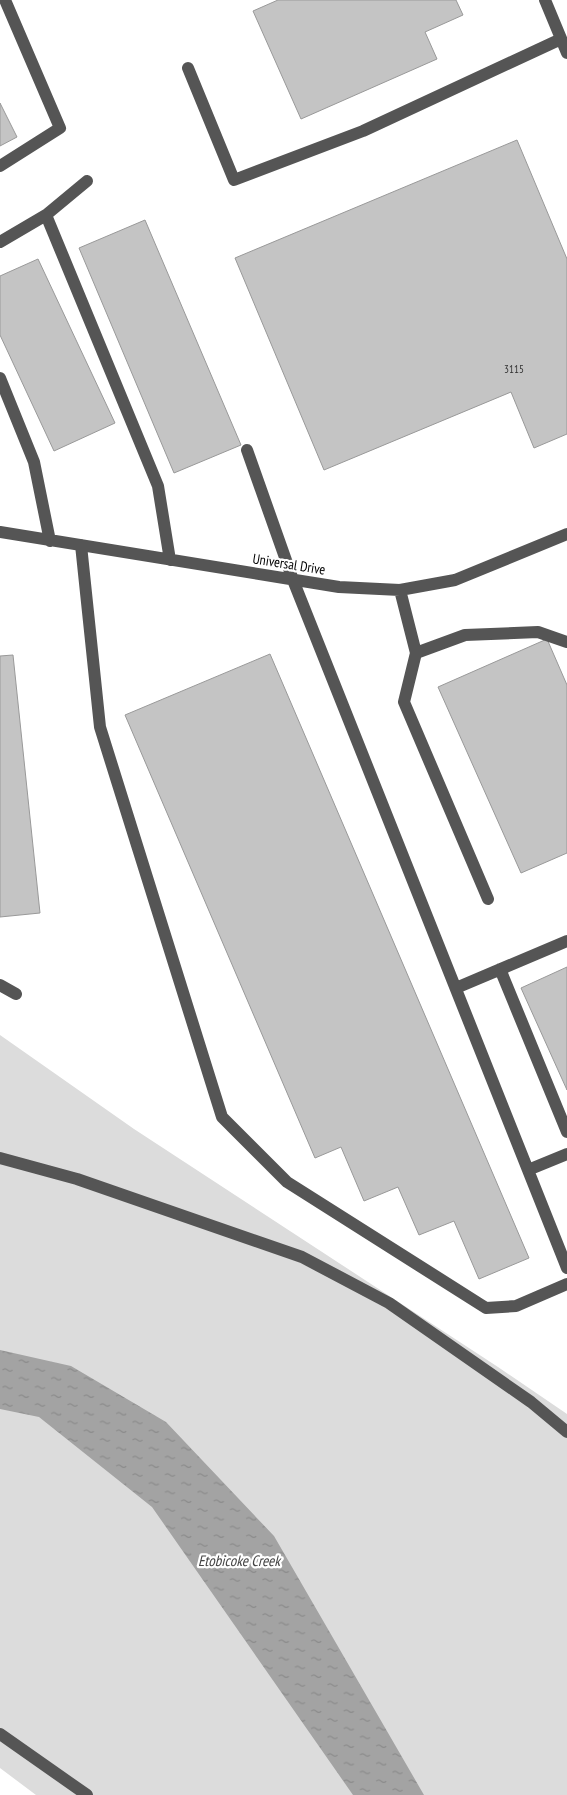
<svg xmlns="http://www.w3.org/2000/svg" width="567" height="1795" viewBox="0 0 567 1795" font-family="'PT Sans Narrow',sans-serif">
  <defs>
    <pattern id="water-ripples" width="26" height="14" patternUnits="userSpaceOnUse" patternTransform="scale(1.25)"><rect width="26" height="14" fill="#a3a3a3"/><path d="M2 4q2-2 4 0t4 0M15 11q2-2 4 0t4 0" fill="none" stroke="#8b8b8b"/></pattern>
  </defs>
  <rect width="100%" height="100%" fill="#fff"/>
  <path fill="#dcdcdc" d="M 0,1035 L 134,1129 L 498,1367 L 567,1414 L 567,1795 L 36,1795 L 0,1768 Z"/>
  <path fill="url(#water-ripples)" d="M 0,1350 L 71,1366 L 166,1422 L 274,1536 L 424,1795 L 353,1795 L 152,1507 L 39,1417 L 0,1409 Z"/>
  <path fill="#c4c4c4" stroke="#999" d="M 278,0 L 456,0 L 463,15 L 425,32 L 437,59 L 301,119 L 253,11 Z
    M 0,103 L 17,137 L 0,146 Z
    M 517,140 L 567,259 L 567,434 L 534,448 L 511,392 L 324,470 L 235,258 Z
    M 145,220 L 241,445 L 174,473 L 79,248 Z
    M 38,259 L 115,423 L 54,451 L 0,335 L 0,276 Z
    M 547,639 L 567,685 L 567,853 L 521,873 L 438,687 Z
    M 270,654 L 529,1258 L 479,1279 L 454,1221 L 419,1235 L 398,1187 L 364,1201 L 341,1147 L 315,1158 L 125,715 Z
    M 13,655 L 40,913 L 0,917 L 0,656 Z
    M 567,967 L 567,1090 L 521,988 Z"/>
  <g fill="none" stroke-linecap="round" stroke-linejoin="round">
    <path stroke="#555" stroke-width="12" d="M 545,0 L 567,53
      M 188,68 L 234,180 L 363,131 L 561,39
      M 0,166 L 60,128 L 5,0
      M 46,215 L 87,181
      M 0,242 L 46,215 L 158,486 L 170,560
      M 0,378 L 34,462 L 50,541
      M 247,450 L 293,580 L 567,1268
      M 0,532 L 339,587 L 400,590 L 455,580 L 567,534
      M 81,545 L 100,727 L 222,1117 L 287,1182 L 486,1308 L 516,1306 L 567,1284
      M 400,590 L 416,653 L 404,702 L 488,899
      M 416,653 L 465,635 L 538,632 L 567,642
      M 500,969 L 567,1132
      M 0,985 L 16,994
      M 456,988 L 567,941
      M 0,1158 L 77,1179 L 302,1257 L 389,1303 L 531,1402 L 567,1432
      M 528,1170 L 567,1154
      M 0,1734 L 87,1795"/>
  </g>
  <g text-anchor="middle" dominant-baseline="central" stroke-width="4.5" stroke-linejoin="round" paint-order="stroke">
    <g font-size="11" fill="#313131">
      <text x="514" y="369">3115</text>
    </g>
    <g font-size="14" fill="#000" stroke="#fff">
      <text transform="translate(289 564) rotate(9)">Universal Drive</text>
    </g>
    <g font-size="15" font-style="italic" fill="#444" stroke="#fff">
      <text x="239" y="1560">Etobicoke Creek</text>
    </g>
  </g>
</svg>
